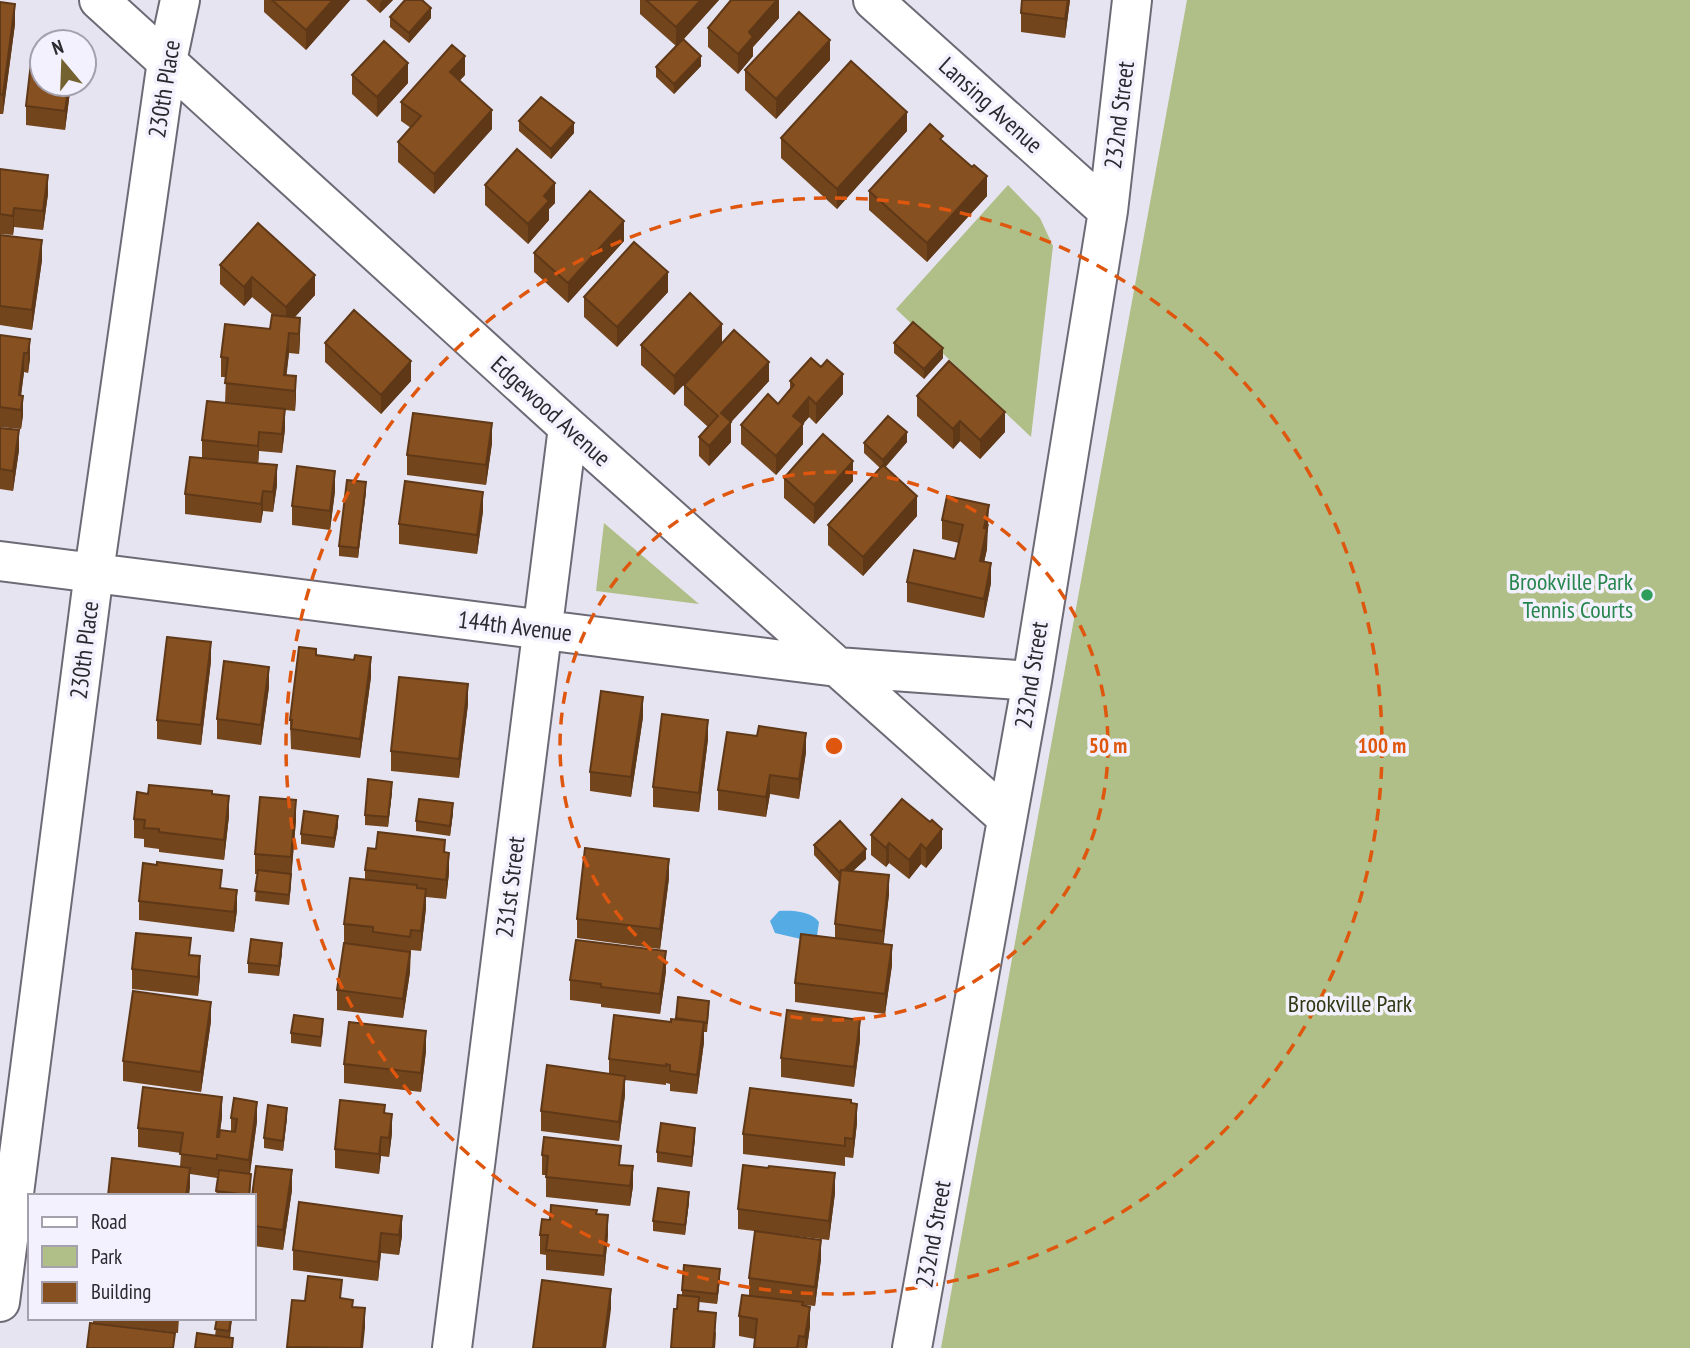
<svg xmlns="http://www.w3.org/2000/svg" width="1690" height="1348" viewBox="0 0 1690 1348" font-family="'PT Sans Narrow',sans-serif">
  <rect width="100%" height="100%" fill="#e7e4f1"/>
  <path fill="#b0be87" d="M 1187,0 L 1690,0 L 1690,1348 L 941,1348 Z
    M 1008,185 L 1040,218 L 1053,246 L 1031,437 L 896,309 Z
    M 604,523 L 699,604 L 596,591 Z"/>
  <path fill="#55abe4" d="M 779,911 C 792,910 811,911 819,922 L 817,936 L 805,940 L 775,933 L 770,921 Z"/>
  <g fill="none" stroke-linecap="round" stroke-linejoin="round">
    <g stroke="#6d6a76" stroke-width="42">
      <path id="street" d="M 99,0 L 568,427 L 1007,818
        M 873,0 L 1108,211
        M 0,561 L 837,667 L 1032,681
        M 0,1302 L 94,572 L 167,61 L 180,0
        M 452,1348 L 568,427
        M 912,1348 L 1032,681 L 1108,211 L 1132,0"/>
    </g>
    <use href="#street" stroke="#fff" stroke-width="38"/>
  </g>
  <path fill="#73451c" d="M 264,0 L 350,0 L 306,50 L 264,12 Z
    M 366,0 L 393,0 L 380,13 Z
    M 640,0 L 719,0 L 684,39 L 701,66 L 674,94 L 656,77 L 656,67 L 676,46 L 640,14 Z
    M 779,0 L 779,18 L 753,47 L 753,56 L 738,74 L 708,47 L 708,28 Z
    M 1022,0 L 1070,0 L 1065,38 L 1021,32 L 1021,13 Z
    M 0,2 L 15,24 L 3,114 L 0,114 Z
    M 390,17 L 431,18 L 409,43 L 390,27 Z
    M 830,60 L 776,119 L 745,90 L 745,70 Z
    M 352,75 L 408,83 L 377,117 L 352,94 Z
    M 465,75 L 460,80 L 492,129 L 434,194 L 398,162 L 398,142 L 411,128 L 401,121 L 401,102 Z
    M 71,84 L 65,130 L 26,125 L 26,106 Z
    M 519,121 L 574,133 L 551,159 L 519,131 Z
    M 907,131 L 837,209 L 781,158 L 781,138 Z
    M 943,141 L 972,167 L 987,196 L 927,262 L 869,210 L 869,191 Z
    M 0,169 L 48,194 L 43,230 L 14,227 L 13,235 L 0,234 Z
    M 485,185 L 555,203 L 549,209 L 549,220 L 528,244 L 485,205 Z
    M 0,235 L 42,260 L 32,330 L 0,325 Z
    M 624,241 L 568,303 L 534,272 L 534,253 Z
    M 220,265 L 315,295 L 294,317 L 300,338 L 299,354 L 289,353 L 286,375 L 296,376 L 296,396 L 295,411 L 285,410 L 285,429 L 282,453 L 259,451 L 258,464 L 277,485 L 273,512 L 263,511 L 261,523 L 185,514 L 185,494 L 202,458 L 202,440 L 225,403 L 226,377 L 221,377 L 221,357 L 270,329 L 273,315 L 252,297 L 244,306 L 220,284 Z
    M 668,292 L 617,347 L 584,317 L 584,297 Z
    M 0,335 L 30,339 L 30,358 L 28,373 L 24,372 L 21,396 L 23,415 L 21,429 L 0,427 Z
    M 325,343 L 411,381 L 381,414 L 325,362 Z
    M 722,343 L 769,381 L 731,422 L 731,442 L 709,466 L 699,456 L 699,437 L 708,427 L 684,405 L 684,385 L 711,356 L 674,395 L 641,365 L 641,345 Z
    M 894,343 L 943,358 L 924,379 L 894,353 Z
    M 790,381 L 843,394 L 816,424 L 809,417 L 803,424 L 803,444 L 776,475 L 741,444 L 741,425 L 778,404 L 790,390 Z
    M 917,396 L 1005,432 L 980,459 L 960,441 L 953,449 L 917,416 Z
    M 0,428 L 19,450 L 13,491 L 0,489 Z
    M 907,442 L 885,467 L 917,516 L 863,576 L 828,545 L 828,525 L 880,468 L 864,453 L 864,443 Z
    M 492,443 L 486,485 L 407,475 L 407,455 Z
    M 784,478 L 853,481 L 814,524 L 784,498 Z
    M 335,491 L 330,530 L 292,525 L 292,506 Z
    M 366,492 L 358,558 L 339,556 L 339,546 Z
    M 483,511 L 477,554 L 399,544 L 399,524 Z
    M 942,520 L 989,524 L 987,533 L 987,549 L 984,562 L 991,583 L 984,618 L 907,602 L 907,582 L 955,559 L 959,543 L 942,539 Z
    M 316,655 L 371,677 L 360,758 L 291,749 L 290,720 Z
    M 211,661 L 201,745 L 157,739 L 157,720 Z
    M 269,687 L 261,745 L 217,739 L 217,719 Z
    M 468,704 L 459,778 L 391,771 L 391,751 Z
    M 643,717 L 631,797 L 590,791 L 590,772 Z
    M 708,739 L 699,812 L 653,807 L 653,787 Z
    M 806,752 L 799,799 L 770,794 L 766,817 L 718,810 L 718,790 Z
    M 392,792 L 388,827 L 365,825 L 365,815 Z
    M 148,794 L 212,794 L 229,816 L 224,860 L 159,852 L 159,849 L 144,847 L 144,839 L 134,838 L 134,819 Z
    M 453,813 L 450,836 L 416,831 L 416,821 Z
    M 296,820 L 289,905 L 255,901 L 257,874 L 255,874 L 255,854 Z
    M 338,826 L 334,848 L 301,844 L 301,834 Z
    M 871,835 L 942,848 L 926,868 L 921,864 L 909,879 L 889,863 L 886,867 L 871,855 Z
    M 814,845 L 866,859 L 853,871 L 889,894 L 883,944 L 892,965 L 885,1014 L 795,1002 L 795,983 L 835,938 L 835,924 L 839,882 L 814,855 Z
    M 376,849 L 445,853 L 449,873 L 446,899 L 426,897 L 426,908 L 421,951 L 411,950 L 410,972 L 403,1018 L 337,1010 L 337,990 L 344,943 L 344,924 L 365,879 L 365,870 Z
    M 669,878 L 660,949 L 577,938 L 577,919 Z
    M 222,888 L 237,910 L 234,932 L 139,920 L 139,901 Z
    M 282,953 L 279,976 L 248,973 L 248,963 Z
    M 191,956 L 200,976 L 198,996 L 132,989 L 132,969 Z
    M 666,971 L 660,1014 L 601,1007 L 601,1004 L 570,1000 L 570,980 Z
    M 709,1010 L 707,1032 L 704,1032 L 704,1042 L 697,1094 L 670,1091 L 670,1084 L 666,1083 L 666,1085 L 625,1080 L 625,1095 L 619,1141 L 541,1131 L 541,1111 L 609,1074 L 609,1059 L 676,1019 Z
    M 211,1021 L 201,1092 L 123,1081 L 123,1061 Z
    M 323,1029 L 321,1047 L 291,1043 L 291,1033 Z
    M 860,1040 L 854,1087 L 781,1077 L 781,1058 Z
    M 426,1051 L 421,1092 L 344,1083 L 344,1064 Z
    M 851,1103 L 857,1123 L 853,1158 L 845,1157 L 845,1166 L 743,1154 L 743,1134 Z
    M 385,1113 L 392,1133 L 389,1157 L 381,1156 L 379,1174 L 335,1168 L 335,1149 Z
    M 222,1117 L 220,1130 L 231,1132 L 231,1118 L 257,1121 L 250,1174 L 251,1184 L 250,1196 L 216,1196 L 218,1175 L 217,1175 L 217,1178 L 190,1174 L 190,1188 L 180,1167 L 181,1153 L 138,1147 L 138,1128 Z
    M 287,1118 L 283,1151 L 264,1148 L 264,1138 Z
    M 695,1138 L 692,1167 L 657,1162 L 657,1152 Z
    M 542,1155 L 621,1165 L 633,1186 L 630,1206 L 546,1197 L 546,1175 L 542,1175 Z
    M 292,1190 L 283,1250 L 254,1246 L 254,1196 Z
    M 835,1193 L 829,1240 L 738,1229 L 738,1209 Z
    M 299,1202 L 402,1236 L 399,1255 L 381,1253 L 378,1281 L 293,1270 L 293,1250 Z
    M 689,1202 L 685,1235 L 653,1231 L 653,1221 Z
    M 597,1214 L 608,1235 L 604,1276 L 546,1270 L 546,1255 L 540,1254 L 540,1235 L 550,1220 Z
    M 821,1259 L 815,1306 L 803,1305 L 810,1326 L 807,1348 L 754,1348 L 755,1339 L 739,1336 L 739,1316 L 749,1296 L 749,1278 Z
    M 720,1279 L 717,1304 L 699,1302 L 699,1311 L 716,1333 L 715,1348 L 671,1348 L 677,1309 L 682,1295 L 682,1290 Z
    M 93,1318 L 179,1318 L 178,1333 L 93,1323 Z
    M 217,1318 L 232,1318 L 230,1338 L 233,1348 L 215,1336 Z"/>
  <path fill="#5e3817" d="M 333,0 L 350,0 L 306,50 L 306,30 Z
    M 383,0 L 393,0 L 380,13 L 380,3 Z
    M 701,0 L 719,0 L 676,47 L 676,27 Z
    M 777,0 L 779,0 L 779,18 L 753,47 L 753,56 L 738,74 L 738,54 L 749,32 Z
    M 1068,0 L 1070,0 L 1065,38 L 1065,19 Z
    M 15,4 L 15,24 L 3,114 L 3,95 Z
    M 431,8 L 431,18 L 409,43 L 409,33 Z
    M 830,40 L 830,60 L 776,119 L 776,99 Z
    M 465,56 L 465,75 L 450,91 L 450,72 Z
    M 701,56 L 701,66 L 674,94 L 674,84 Z
    M 408,63 L 408,83 L 377,117 L 377,97 Z
    M 69,84 L 71,84 L 65,130 L 65,111 Z
    M 492,110 L 492,129 L 434,194 L 434,174 Z
    M 907,112 L 907,131 L 837,209 L 837,189 Z
    M 574,123 L 574,133 L 551,159 L 551,149 Z
    M 48,175 L 48,194 L 43,230 L 43,211 Z
    M 987,176 L 987,196 L 927,262 L 927,243 Z
    M 555,183 L 555,203 L 549,209 L 549,220 L 528,244 L 528,224 L 544,196 Z
    M 14,208 L 14,227 L 13,235 L 13,216 Z
    M 624,221 L 624,241 L 568,303 L 568,283 Z
    M 42,240 L 42,260 L 32,330 L 32,310 Z
    M 668,272 L 668,292 L 617,347 L 617,327 Z
    M 315,275 L 315,295 L 286,327 L 286,307 Z
    M 252,277 L 252,297 L 244,306 L 244,287 Z
    M 300,318 L 300,338 L 299,354 L 299,334 Z
    M 722,324 L 722,344 L 674,395 L 674,376 Z
    M 289,333 L 289,353 L 285,390 L 284,375 Z
    M 30,339 L 30,358 L 28,373 L 28,353 Z
    M 943,348 L 943,358 L 924,379 L 924,369 Z
    M 24,353 L 24,372 L 19,410 L 19,395 Z
    M 411,361 L 411,381 L 381,414 L 381,395 Z
    M 769,362 L 769,381 L 721,433 L 721,413 Z
    M 843,374 L 843,394 L 816,424 L 816,404 Z
    M 296,376 L 296,396 L 295,411 L 295,391 Z
    M 23,396 L 23,415 L 21,429 L 21,410 Z
    M 809,397 L 809,417 L 793,435 L 793,416 Z
    M 285,409 L 285,429 L 282,453 L 282,434 Z
    M 1005,412 L 1005,432 L 980,459 L 980,440 Z
    M 960,421 L 960,441 L 953,449 L 953,429 Z
    M 731,422 L 731,442 L 709,466 L 709,446 Z
    M 492,423 L 492,443 L 486,485 L 486,465 Z
    M 803,424 L 803,444 L 776,475 L 776,456 Z
    M 19,430 L 19,450 L 13,491 L 13,471 Z
    M 259,432 L 259,451 L 258,466 L 258,446 Z
    M 907,432 L 907,442 L 883,470 L 883,460 Z
    M 853,461 L 853,481 L 814,524 L 814,505 Z
    M 277,465 L 277,485 L 273,512 L 273,492 Z
    M 335,471 L 335,491 L 330,530 L 330,511 Z
    M 366,482 L 366,492 L 358,558 L 358,548 Z
    M 263,491 L 263,511 L 261,523 L 261,504 Z
    M 483,492 L 483,511 L 477,554 L 477,535 Z
    M 917,496 L 917,516 L 863,576 L 863,557 Z
    M 989,505 L 987,549 L 980,581 L 980,561 L 984,528 Z
    M 991,563 L 991,583 L 984,618 L 984,599 Z
    M 211,642 L 211,661 L 201,745 L 201,725 Z
    M 371,657 L 371,677 L 360,758 L 360,739 Z
    M 269,667 L 269,687 L 261,745 L 261,725 Z
    M 468,684 L 468,704 L 459,778 L 459,759 Z
    M 643,697 L 643,717 L 631,797 L 631,777 Z
    M 708,720 L 708,739 L 699,812 L 699,793 Z
    M 806,733 L 806,752 L 799,799 L 799,779 Z
    M 770,775 L 770,794 L 766,817 L 766,797 Z
    M 392,782 L 392,792 L 388,827 L 388,817 Z
    M 229,796 L 229,816 L 224,860 L 224,840 Z
    M 296,800 L 296,820 L 291,877 L 291,857 Z
    M 453,803 L 453,813 L 450,836 L 450,826 Z
    M 338,816 L 338,826 L 334,848 L 334,838 Z
    M 942,829 L 942,848 L 926,868 L 926,849 Z
    M 889,843 L 889,863 L 886,867 L 886,848 Z
    M 921,844 L 921,864 L 909,879 L 909,860 Z
    M 866,849 L 866,859 L 840,883 L 840,873 Z
    M 449,853 L 449,873 L 446,899 L 446,880 Z
    M 669,859 L 669,878 L 660,949 L 660,929 Z
    M 291,874 L 291,884 L 289,905 L 289,895 Z
    M 889,875 L 889,894 L 883,950 L 883,931 Z
    M 426,889 L 426,908 L 421,951 L 421,931 Z
    M 237,890 L 237,910 L 234,932 L 234,912 Z
    M 282,943 L 282,953 L 279,976 L 279,966 Z
    M 892,945 L 892,965 L 885,1014 L 885,994 Z
    M 666,951 L 666,971 L 660,1014 L 660,994 Z
    M 410,952 L 410,972 L 403,1018 L 403,999 Z
    M 200,956 L 200,976 L 198,996 L 198,977 Z
    M 211,1002 L 211,1021 L 201,1092 L 201,1072 Z
    M 860,1020 L 860,1040 L 854,1087 L 854,1067 Z
    M 704,1022 L 704,1042 L 697,1094 L 697,1075 Z
    M 426,1031 L 426,1051 L 421,1092 L 421,1073 Z
    M 625,1076 L 625,1095 L 619,1141 L 619,1122 Z
    M 222,1097 L 222,1117 L 217,1156 L 217,1178 L 217,1137 Z
    M 257,1102 L 257,1121 L 249,1179 L 249,1160 Z
    M 857,1104 L 857,1123 L 853,1158 L 853,1139 Z
    M 287,1108 L 287,1118 L 283,1151 L 283,1141 Z
    M 392,1114 L 392,1133 L 389,1157 L 389,1138 Z
    M 695,1128 L 695,1138 L 692,1167 L 692,1157 Z
    M 381,1137 L 381,1156 L 379,1174 L 379,1154 Z
    M 633,1166 L 633,1186 L 630,1206 L 630,1186 Z
    M 190,1168 L 190,1188 L 189,1196 L 186,1196 Z
    M 292,1170 L 292,1190 L 283,1250 L 283,1230 Z
    M 835,1173 L 835,1193 L 829,1240 L 829,1221 Z
    M 689,1192 L 689,1202 L 685,1235 L 685,1225 Z
    M 608,1215 L 608,1235 L 604,1276 L 604,1256 Z
    M 402,1216 L 402,1236 L 399,1255 L 399,1235 Z
    M 381,1233 L 381,1253 L 378,1281 L 378,1262 Z
    M 821,1240 L 821,1259 L 815,1306 L 815,1287 Z
    M 720,1269 L 720,1279 L 717,1304 L 717,1294 Z
    M 611,1289 L 611,1309 L 606,1348 L 603,1348 Z
    M 810,1307 L 810,1326 L 807,1348 L 805,1348 L 805,1337 Z
    M 365,1308 L 365,1328 L 363,1348 L 361,1348 Z
    M 716,1313 L 715,1348 L 713,1348 Z
    M 231,1318 L 232,1318 L 229,1341 L 229,1331 Z"/>
  <path fill="#865021" stroke="#5e3817" stroke-width="2" d="M 272,0 L 333,0 L 306,30 Z
    M 405,0 L 422,0 L 431,8 L 409,33 L 390,17 Z
    M 646,0 L 701,0 L 676,27 Z
    M 731,0 L 777,0 L 749,32 L 753,37 L 738,54 L 708,28 Z
    M 1022,0 L 1068,0 L 1065,19 L 1021,13 Z
    M 0,2 L 15,4 L 3,95 L 0,94 Z
    M 799,12 L 830,40 L 776,99 L 745,70 Z
    M 683,39 L 701,56 L 674,84 L 656,67 Z
    M 384,41 L 408,63 L 377,97 L 352,75 Z
    M 452,45 L 465,56 L 450,72 L 492,110 L 434,174 L 398,142 L 421,116 L 401,102 Z
    M 32,54 L 42,55 L 42,84 L 69,84 L 65,111 L 26,106 Z
    M 851,61 L 907,112 L 837,189 L 781,138 Z
    M 541,97 L 574,123 L 551,149 L 519,121 Z
    M 930,124 L 943,136 L 940,139 L 972,167 L 974,165 L 987,176 L 927,243 L 869,191 Z
    M 517,149 L 555,183 L 544,196 L 549,201 L 528,224 L 485,185 Z
    M 0,169 L 48,175 L 43,211 L 14,208 L 13,216 L 0,214 Z
    M 590,191 L 624,221 L 568,283 L 534,253 Z
    M 258,223 L 315,275 L 286,307 L 252,277 L 244,287 L 220,265 Z
    M 0,235 L 42,240 L 32,310 L 0,306 Z
    M 634,242 L 668,272 L 617,327 L 584,297 Z
    M 690,293 L 722,324 L 674,376 L 641,345 Z
    M 354,310 L 411,361 L 381,395 L 325,343 Z
    M 272,315 L 300,318 L 299,334 L 289,333 L 284,375 L 296,376 L 295,391 L 225,383 L 228,358 L 221,357 L 225,324 L 270,329 Z
    M 913,322 L 943,348 L 924,369 L 894,343 Z
    M 734,330 L 769,362 L 721,413 L 731,422 L 709,446 L 699,437 L 718,416 L 684,385 Z
    M 0,335 L 30,339 L 28,353 L 24,353 L 19,395 L 23,396 L 21,410 L 0,407 Z
    M 811,358 L 821,367 L 827,360 L 843,374 L 816,404 L 809,397 L 793,416 L 803,424 L 776,456 L 741,425 L 768,394 L 778,404 L 794,385 L 790,381 Z
    M 949,361 L 1005,412 L 980,440 L 960,421 L 953,429 L 917,396 Z
    M 207,401 L 285,409 L 282,434 L 259,432 L 258,446 L 202,440 Z
    M 413,413 L 492,423 L 486,465 L 407,455 Z
    M 888,416 L 907,432 L 883,460 L 864,443 Z
    M 0,428 L 19,430 L 13,471 L 0,469 Z
    M 823,434 L 853,461 L 814,505 L 784,478 Z
    M 190,457 L 277,465 L 273,492 L 263,491 L 261,504 L 185,494 Z
    M 883,465 L 917,496 L 863,557 L 828,525 Z
    M 297,466 L 335,471 L 330,511 L 292,506 Z
    M 347,480 L 366,482 L 358,548 L 339,546 Z
    M 405,481 L 483,492 L 477,535 L 399,524 Z
    M 947,496 L 989,505 L 984,528 L 987,529 L 980,561 L 991,563 L 984,599 L 907,582 L 914,550 L 955,559 L 963,525 L 942,520 Z
    M 167,637 L 211,642 L 201,725 L 157,720 Z
    M 299,647 L 316,649 L 316,655 L 354,660 L 355,655 L 371,657 L 360,739 L 291,729 L 292,720 L 290,720 Z
    M 224,661 L 269,667 L 261,725 L 217,719 Z
    M 399,677 L 468,684 L 459,759 L 391,751 Z
    M 601,691 L 643,697 L 631,777 L 590,772 Z
    M 662,714 L 708,720 L 699,793 L 653,787 Z
    M 759,726 L 806,733 L 799,779 L 770,775 L 766,797 L 718,790 L 727,732 L 757,736 Z
    M 368,779 L 392,782 L 388,817 L 365,815 Z
    M 149,785 L 212,791 L 212,794 L 229,796 L 224,840 L 159,832 L 159,829 L 144,828 L 145,820 L 134,819 L 137,792 L 148,794 Z
    M 260,797 L 296,800 L 291,857 L 255,854 Z
    M 419,799 L 453,803 L 450,826 L 416,821 Z
    M 902,799 L 930,822 L 932,820 L 942,829 L 926,849 L 921,844 L 909,860 L 889,843 L 886,848 L 871,835 Z
    M 304,811 L 338,816 L 334,838 L 301,834 Z
    M 840,821 L 866,849 L 844,870 L 841,870 L 840,873 L 814,845 Z
    M 378,832 L 445,840 L 444,852 L 449,853 L 446,880 L 365,870 L 368,848 L 376,849 Z
    M 585,848 L 669,859 L 660,929 L 577,919 Z
    M 157,862 L 222,870 L 220,888 L 237,890 L 234,912 L 139,901 L 143,863 L 157,865 Z
    M 258,870 L 291,874 L 289,895 L 255,891 Z
    M 841,870 L 889,875 L 883,931 L 835,924 Z
    M 350,878 L 417,885 L 417,888 L 426,889 L 421,931 L 411,930 L 410,937 L 373,932 L 373,927 L 344,924 Z
    M 136,933 L 191,938 L 189,955 L 200,956 L 198,977 L 132,969 Z
    M 801,934 L 892,945 L 885,994 L 795,983 Z
    M 251,939 L 282,943 L 279,966 L 248,963 Z
    M 576,940 L 666,951 L 660,994 L 601,987 L 601,984 L 570,980 Z
    M 344,943 L 410,952 L 403,999 L 337,990 Z
    M 133,991 L 211,1002 L 201,1072 L 123,1061 Z
    M 678,997 L 709,1001 L 707,1023 L 676,1018 Z
    M 787,1010 L 860,1020 L 854,1067 L 781,1058 Z
    M 294,1015 L 323,1019 L 321,1037 L 291,1033 Z
    M 614,1015 L 671,1022 L 671,1019 L 704,1022 L 697,1075 L 670,1071 L 670,1065 L 666,1064 L 666,1066 L 609,1059 Z
    M 349,1022 L 426,1031 L 421,1073 L 344,1064 Z
    M 547,1065 L 625,1076 L 619,1122 L 541,1111 Z
    M 143,1087 L 222,1097 L 217,1137 L 219,1137 L 220,1130 L 235,1132 L 237,1119 L 231,1118 L 234,1098 L 257,1102 L 249,1160 L 217,1155 L 217,1159 L 180,1154 L 183,1133 L 138,1128 Z
    M 750,1088 L 851,1100 L 851,1103 L 857,1104 L 853,1139 L 845,1138 L 845,1146 L 743,1134 Z
    M 340,1100 L 385,1105 L 384,1113 L 392,1114 L 389,1138 L 381,1137 L 379,1154 L 335,1149 Z
    M 268,1105 L 287,1108 L 283,1141 L 264,1138 Z
    M 661,1123 L 695,1128 L 692,1157 L 657,1152 Z
    M 544,1137 L 621,1146 L 619,1165 L 633,1166 L 630,1186 L 546,1177 L 548,1156 L 542,1155 Z
    M 112,1158 L 190,1168 L 186,1196 L 108,1196 Z
    M 743,1165 L 768,1168 L 769,1166 L 835,1173 L 829,1221 L 738,1209 Z
    M 256,1166 L 292,1170 L 283,1230 L 254,1226 L 254,1196 L 252,1196 Z
    M 219,1170 L 251,1174 L 249,1195 L 216,1191 Z
    M 658,1188 L 689,1192 L 685,1225 L 653,1221 Z
    M 299,1202 L 402,1216 L 399,1235 L 381,1233 L 378,1262 L 293,1250 Z
    M 551,1205 L 597,1210 L 596,1214 L 608,1215 L 604,1256 L 546,1250 L 548,1235 L 540,1235 L 542,1219 L 550,1220 Z
    M 755,1231 L 821,1240 L 815,1287 L 749,1278 Z
    M 684,1265 L 720,1269 L 717,1294 L 682,1290 Z
    M 308,1276 L 342,1280 L 340,1298 L 353,1300 L 352,1307 L 365,1308 L 361,1348 L 287,1347 L 292,1300 L 305,1301 Z
    M 542,1280 L 611,1289 L 603,1348 L 533,1348 Z
    M 678,1295 L 699,1297 L 698,1311 L 716,1313 L 713,1348 L 671,1348 L 674,1309 L 677,1309 Z
    M 742,1295 L 803,1302 L 802,1305 L 810,1307 L 805,1337 L 799,1336 L 797,1348 L 754,1348 L 757,1319 L 739,1316 Z
    M 217,1318 L 231,1318 L 229,1331 L 215,1329 Z
    M 90,1323 L 175,1333 L 173,1348 L 87,1348 Z
    M 197,1333 L 233,1338 L 232,1348 L 195,1348 Z"/>
  <g fill="none" stroke="#df570e" stroke-width="3.5" stroke-dasharray="12 9">
    <circle cx="834" cy="746" r="274"/>
    <circle cx="834" cy="746" r="548"/>
  </g>
  <circle fill="#2e9e5b" stroke="#f4f1ff" stroke-width="2.5" cx="1647" cy="595" r="7"/>
  <g text-anchor="middle" dominant-baseline="central" stroke-width="7" stroke-linejoin="round" paint-order="stroke">
    <g font-size="24" fill="#2b2a2f" stroke="#f4f1ff">
      <text transform="translate(164 89) rotate(-81)">230th Place</text>
      <text transform="translate(991 105) rotate(42)">Lansing Avenue</text>
      <text transform="translate(1119 115) rotate(-83)">232nd Street</text>
      <text transform="translate(551 411) rotate(42)">Edgewood Avenue</text>
      <text transform="translate(515 626) rotate(7)">144th Avenue</text>
      <text transform="translate(84 650) rotate(-83)">230th Place</text>
      <text transform="translate(1031 675) rotate(-81)">232nd Street</text>
      <text transform="translate(510 887) rotate(-83)">231st Street</text>
      <text transform="translate(933 1234) rotate(-80)">232nd Street</text>
    </g>
    <g font-size="24" fill="#27864d" stroke="#f4f1ff" text-anchor="end">
      <text x="1633" y="581">Brookville Park<tspan x="1633" dy="28">Tennis Courts</tspan></text>
    </g>
    <g font-size="24" fill="#303913" stroke="#f4f1ff">
      <text x="1350" y="1003">Brookville Park</text>
    </g>
  </g>
  <circle cx="834" cy="746" r="10" fill="#df570e" stroke="#f4f1ff" stroke-width="3.5"/>
  <g font-size="21" text-anchor="middle" font-weight="bold" fill="#df570e" stroke="#f4f1ff" stroke-width="7" stroke-linejoin="round" paint-order="stroke">
    <text x="1108" y="753">50 m</text>
    <text x="1382" y="753">100 m</text>
  </g>
  <rect x="28" y="1194" width="228" height="126" fill="#f4f1ff" stroke="#a4a1ac" stroke-width="2"/>
  <rect x="42" y="1217" width="35" height="10" fill="#ffffff" stroke="#a4a1ac" stroke-width="2"/>
  <text x="91" y="1229" font-size="21" fill="#2b2a2f">Road</text>
  <rect x="42" y="1246" width="35" height="21" fill="#b0be87" stroke="#a4a1ac" stroke-width="2"/>
  <text x="91" y="1264" font-size="21" fill="#2b2a2f">Park</text>
  <rect x="42" y="1282" width="35" height="21" fill="#865021" stroke="#a4a1ac" stroke-width="2"/>
  <text x="91" y="1299" font-size="21" fill="#2b2a2f">Building</text>
  <g transform="translate(63 63) rotate(341)"><circle r="33" fill="#f4f1ff" stroke="#a4a1ac" stroke-width="2"/>
  <path d="M0-5L12 26L0 18L-12 26Z" fill="#746331"/>
  <text y="-10" font-size="19" font-weight="bold" text-anchor="middle" fill="#2b2a2f">N</text>
  </g>
</svg>
